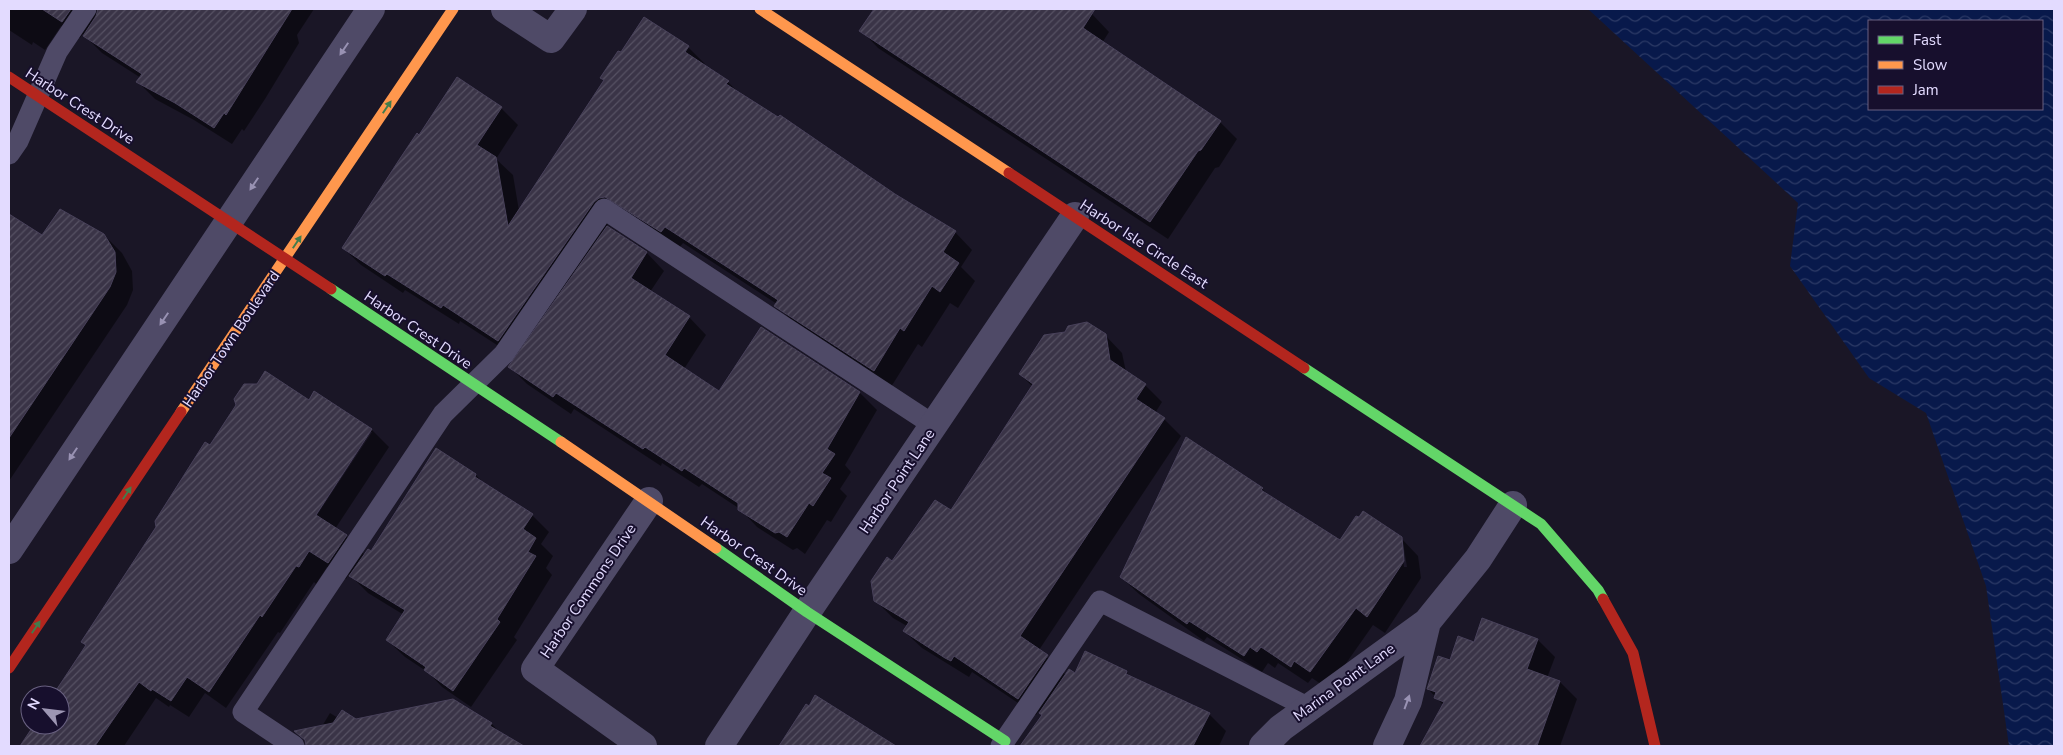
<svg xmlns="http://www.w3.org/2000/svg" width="2063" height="755" viewBox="0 0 2063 755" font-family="'Nunito Sans',sans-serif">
  <defs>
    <pattern id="water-waves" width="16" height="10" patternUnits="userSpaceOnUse" patternTransform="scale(1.25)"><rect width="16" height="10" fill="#08194b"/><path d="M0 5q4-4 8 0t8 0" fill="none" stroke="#2c3a66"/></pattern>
    <pattern id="building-hatch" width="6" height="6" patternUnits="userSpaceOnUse" patternTransform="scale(1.25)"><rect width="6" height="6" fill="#3a3447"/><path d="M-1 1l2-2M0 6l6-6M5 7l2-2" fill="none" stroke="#565163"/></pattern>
  </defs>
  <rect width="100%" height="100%" fill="#1a1626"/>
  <path fill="url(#water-waves)" fill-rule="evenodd" d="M 1588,9 L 2054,9 L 2054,746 L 2009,746 L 1986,586 L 1926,413 L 1869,378 L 1790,266 L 1798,203 ZM 1869,21 L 2042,21 L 2042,109 L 1869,109 Z"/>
  <path fill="#0007" fill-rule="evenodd" d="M 9,9 L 314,9 L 297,35 L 299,43 L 265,99 L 244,131 L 242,129 L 232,144 L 194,120 L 155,99 L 138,82 L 141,78 L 102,53 L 83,34 L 80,38 L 61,26 L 45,50 L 33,42 L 32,45 L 9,30 Z
    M 875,9 L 1083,9 L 1092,14 L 1109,32 L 1102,43 L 1220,122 L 1237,139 L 1219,167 L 1215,168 L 1168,239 L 878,48 L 861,30 Z
    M 688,47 L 705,64 L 704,66 L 728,82 L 741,95 L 955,232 L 972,250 L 961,267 L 975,281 L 958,308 L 950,303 L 922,347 L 918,344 L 891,387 L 793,323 L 777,304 L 683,243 L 679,248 L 611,219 L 606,227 L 647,253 L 664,271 L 650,292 L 689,317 L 706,335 L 684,369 L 720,393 L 761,328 L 860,393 L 877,410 L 845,465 L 851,472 L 840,489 L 847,496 L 831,522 L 827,520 L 805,554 L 797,548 L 793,550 L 757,527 L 740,509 L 702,484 L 699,487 L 662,463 L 661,466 L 574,409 L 571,414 L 527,384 L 510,367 L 517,358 L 460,321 L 459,324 L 405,290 L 403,293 L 361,265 L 343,248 L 420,137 L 501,108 L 518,125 L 496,159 L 513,175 L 519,211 Z
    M 9,215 L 43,237 L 104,235 L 122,253 L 132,271 L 133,290 L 127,305 L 9,481 Z
    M 1105,335 L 1122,353 L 1126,372 L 1145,385 L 1162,402 L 1155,413 L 1164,419 L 1181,436 L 1039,650 L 1066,675 L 1126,672 L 1132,678 L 1209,714 L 1226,731 L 1219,746 L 1022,746 L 1043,715 L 1039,711 L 1036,715 L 972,672 L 969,677 L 922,648 L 904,631 L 907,626 L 893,618 L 875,600 L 892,563 L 951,512 L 1033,387 L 1020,374 Z
    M 309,401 L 372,430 L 389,447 L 335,529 L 346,536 L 365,555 L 371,553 L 476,475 L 486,486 L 532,515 L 549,532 L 541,544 L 553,556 L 546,568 L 552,575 L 514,637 L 517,640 L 471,707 L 442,687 L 429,673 L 405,657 L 387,640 L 404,615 L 368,593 L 349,574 L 346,579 L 327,567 L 316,584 L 314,582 L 280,633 L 278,632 L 226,708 L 205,693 L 189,717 L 170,705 L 169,707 L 156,698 L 124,746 L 21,746 L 35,725 L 60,725 L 60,695 L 55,695 L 210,447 ZM 369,432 L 372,432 L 313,521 L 311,519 Z
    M 1186,439 L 1262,489 L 1271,497 L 1341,541 L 1401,538 L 1418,556 L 1421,578 L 1385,633 L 1373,625 L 1328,689 L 1312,678 L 1308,683 L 1278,663 L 1275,668 L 1268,663 L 1262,672 L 1207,637 L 1204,641 L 1139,594 L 1121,577 ZM 1401,543 L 1403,543 L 1407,567 L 1404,567 Z
    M 1538,640 L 1555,657 L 1547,678 L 1560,682 L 1577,699 L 1560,746 L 1421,746 L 1444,706 L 1428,689 L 1451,661 L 1474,644 Z
    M 453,700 L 492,724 L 500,733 L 519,746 L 310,746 L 330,713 L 338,718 L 356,720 Z
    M 878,736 L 888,746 L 790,746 L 784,740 Z"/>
  <path fill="url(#building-hatch)" stroke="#48415a" d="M 42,9 L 71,9 L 62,22 Z
    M 98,9 L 292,9 L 226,115 L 224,113 L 214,128 L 175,103 L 136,82 L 142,74 L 83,36 L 96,16 Z
    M 874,9 L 1095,9 L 1083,28 L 1221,121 L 1201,150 L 1198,151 L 1150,222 L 859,31 Z
    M 644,17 L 689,46 L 685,52 L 729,81 L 726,84 L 778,117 L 780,115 L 895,194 L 956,231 L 943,252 L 959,263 L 940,292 L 932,286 L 904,331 L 900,328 L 874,371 L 774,306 L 778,300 L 724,265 L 665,227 L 661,232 L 605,197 L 599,198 L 594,202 L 498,341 L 443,305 L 441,308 L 387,274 L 385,276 L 342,248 L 399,160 L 417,133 L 419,135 L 457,77 L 502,107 L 477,145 L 496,157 L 508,226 L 604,80 L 600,78 L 618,51 L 621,52 Z
    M 60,209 L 104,234 L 115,252 L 116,272 L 110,287 L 9,438 L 9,214 L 42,235 Z
    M 607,226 L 647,252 L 631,278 L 690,316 L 665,355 L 719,391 L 761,327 L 860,392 L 827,449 L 835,454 L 822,473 L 831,478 L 813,506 L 809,503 L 787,537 L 779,532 L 775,533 L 738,510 L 738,503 L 684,468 L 682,471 L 645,447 L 643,449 L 556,393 L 553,397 L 508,367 Z
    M 1087,322 L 1106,334 L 1110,360 L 1146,384 L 1136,399 L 1165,418 L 1020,636 L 1048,655 L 1018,699 L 954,656 L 951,661 L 945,658 L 903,631 L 909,622 L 874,601 L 871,581 L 887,557 L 892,561 L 935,500 L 951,510 L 1033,384 L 1019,374 L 1044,335 L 1065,332 L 1068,326 Z
    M 265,371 L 309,400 L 314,391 L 372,429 L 316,515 L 347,535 L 328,563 L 309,551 L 299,567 L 296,566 L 262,617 L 260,615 L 209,692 L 187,677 L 171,701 L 152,689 L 151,691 L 139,682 L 95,746 L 20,746 L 34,725 L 60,725 L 60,695 L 53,695 L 86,645 L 81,642 L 156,527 L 155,521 L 205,442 L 210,445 L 236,405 L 234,399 L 244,384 L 257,384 Z
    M 1186,437 L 1263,488 L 1261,490 L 1340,540 L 1356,516 L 1359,517 L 1363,511 L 1402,537 L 1404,561 L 1367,617 L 1356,608 L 1310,672 L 1294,661 L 1291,667 L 1261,647 L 1257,652 L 1250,647 L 1244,656 L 1189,621 L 1187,624 L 1120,577 Z
    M 436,448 L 476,474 L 475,477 L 533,514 L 523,529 L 536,538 L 528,552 L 536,556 L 497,619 L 500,622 L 453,691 L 424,670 L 426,667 L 386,640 L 405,610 L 349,576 L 368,549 L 371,551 Z
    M 1482,618 L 1538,639 L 1527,669 L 1560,681 L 1537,746 L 1420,746 L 1444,702 L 1434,698 L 1436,692 L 1427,689 L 1438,656 L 1450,660 L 1458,636 L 1474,642 Z
    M 1085,651 L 1127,671 L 1126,674 L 1210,713 L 1193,746 L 1020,746 L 1042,715 L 1039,713 L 1069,669 L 1075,673 Z
    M 815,695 L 896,746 L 779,746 L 806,704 L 809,706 Z
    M 453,699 L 492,723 L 490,726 L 524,746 L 306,746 L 305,740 L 294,731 L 333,723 L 342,710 L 356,719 Z"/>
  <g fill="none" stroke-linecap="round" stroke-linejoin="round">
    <path stroke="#4f4a67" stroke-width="21" d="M 9,154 L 18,141 L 57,52 L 86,9
      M 294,746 L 243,712 L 443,414 L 504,354 L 604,209 L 935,426
      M 1001,746 L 1100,601 L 1309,708"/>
    <path stroke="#4f4a67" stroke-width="28" d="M 505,9 L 551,39 L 573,9
      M 9,550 L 371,9
      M 643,746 L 535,669 L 649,501
      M 719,746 L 807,612 L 1075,216
      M 1263,746 L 1281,728 L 1427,622 L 1478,559 L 1513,505
      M 1387,746 L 1408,701 L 1427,622"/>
    <path stroke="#63d668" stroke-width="11" d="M 331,289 L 561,442
      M 1304,368 L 1541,524 L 1598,590 L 1603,599
      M 716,548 L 807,612 L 1005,741"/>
    <path stroke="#ff974d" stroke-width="11" d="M 760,9 L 1009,173
      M 181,412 L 453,9
      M 561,442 L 716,548"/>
    <path stroke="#b3261e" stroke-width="11" d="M 9,77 L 331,289
      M 1009,173 L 1304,368
      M 1603,599 L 1633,653 L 1655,746
      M 9,668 L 181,412"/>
  </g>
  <defs><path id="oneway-solid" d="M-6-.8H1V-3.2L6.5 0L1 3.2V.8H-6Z" transform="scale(1.25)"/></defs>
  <g fill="#9992b3">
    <use href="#oneway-solid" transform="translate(344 49) rotate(124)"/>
    <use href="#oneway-solid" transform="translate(254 184) rotate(124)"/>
    <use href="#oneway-solid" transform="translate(164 319) rotate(124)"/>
    <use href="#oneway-solid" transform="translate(73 454) rotate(124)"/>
    <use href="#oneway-solid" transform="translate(1407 702) rotate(-70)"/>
  </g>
  <g fill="#417c4d">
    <use href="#oneway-solid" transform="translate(387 107) rotate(-56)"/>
    <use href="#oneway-solid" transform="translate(297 242) rotate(-56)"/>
    <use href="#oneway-solid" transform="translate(127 493) rotate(-56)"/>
    <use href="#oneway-solid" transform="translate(36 627) rotate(-56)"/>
  </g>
  <g text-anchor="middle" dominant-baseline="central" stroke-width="4" stroke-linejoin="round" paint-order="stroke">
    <g font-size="15" fill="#e3dbff" stroke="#170f2d">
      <text transform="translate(80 106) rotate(33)">Harbor Crest Drive</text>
      <text transform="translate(1144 244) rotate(33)">Harbor Isle Circle East</text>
      <text transform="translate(418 330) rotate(34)">Harbor Crest Drive</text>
      <text transform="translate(231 339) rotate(-56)">Harbor Town Boulevard</text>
      <text transform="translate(897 481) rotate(-56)">Harbor Point Lane</text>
      <text transform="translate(754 556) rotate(35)">Harbor Crest Drive</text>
      <text transform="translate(588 591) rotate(-56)">Harbor Commons Drive</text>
      <text transform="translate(1344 682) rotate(-36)">Marina Point Lane</text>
    </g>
  </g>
  <rect width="2063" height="755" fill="none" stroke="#e3dbff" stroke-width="20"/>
  <rect x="1868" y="20" width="175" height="90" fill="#170f2d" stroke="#696181"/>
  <rect x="1878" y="36" width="25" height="8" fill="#63d668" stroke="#696181"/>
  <text x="1913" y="45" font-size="15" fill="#e3dbff">Fast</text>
  <rect x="1878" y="61" width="25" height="8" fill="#ff974d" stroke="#696181"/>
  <text x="1913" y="70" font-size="15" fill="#e3dbff">Slow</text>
  <rect x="1878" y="86" width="25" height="8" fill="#b3261e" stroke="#696181"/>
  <text x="1913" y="95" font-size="15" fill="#e3dbff">Jam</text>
  <g transform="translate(45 710) rotate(298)"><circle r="24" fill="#170f2d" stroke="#696181"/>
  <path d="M0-4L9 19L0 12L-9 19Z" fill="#9d96b3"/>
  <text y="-8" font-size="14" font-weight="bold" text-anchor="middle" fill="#e3dbff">N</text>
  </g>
</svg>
